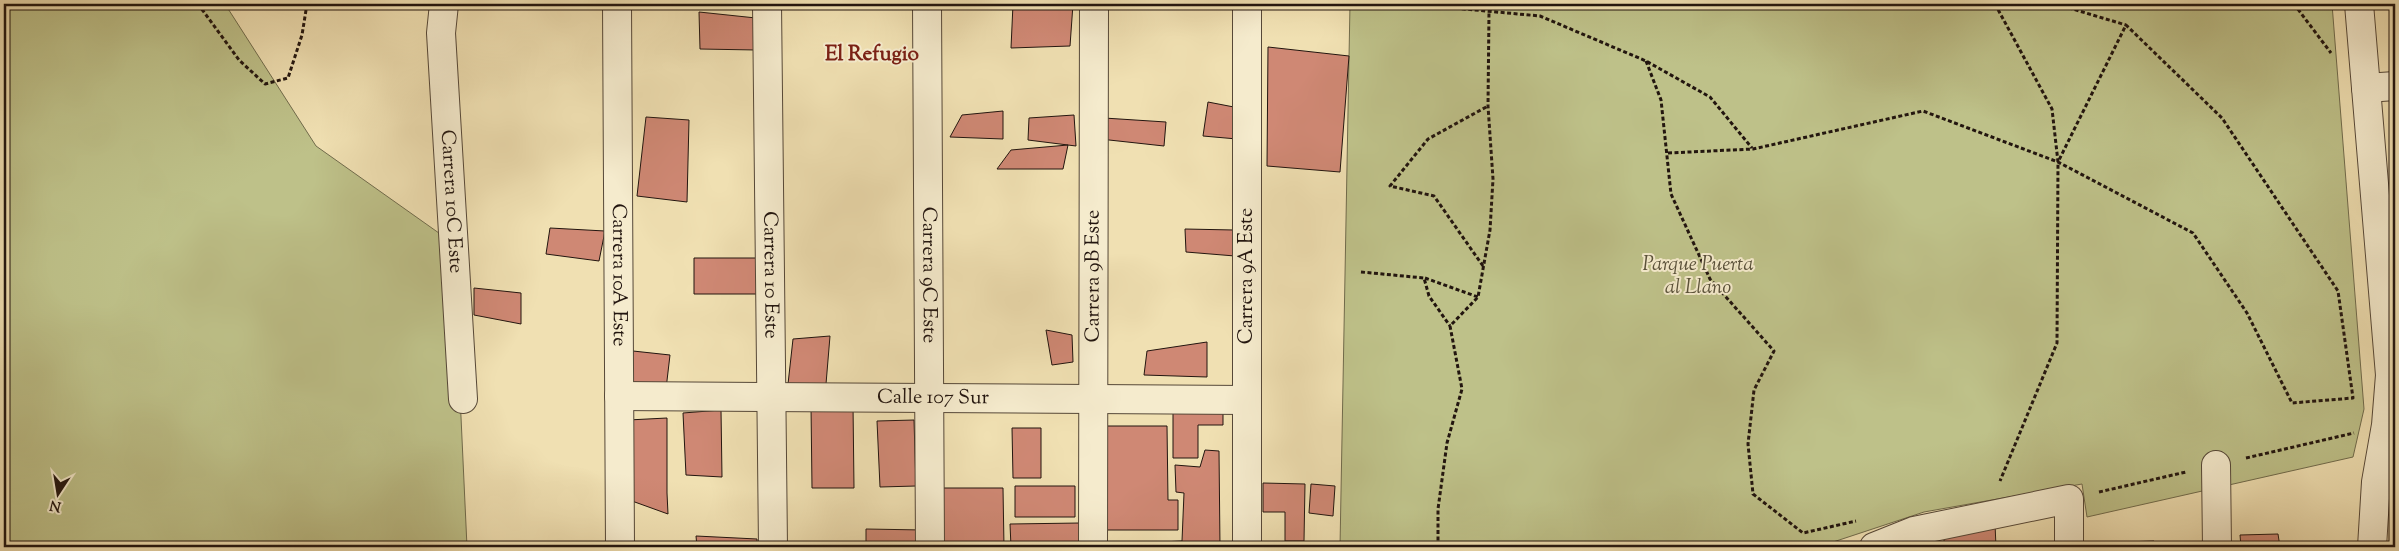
<svg xmlns="http://www.w3.org/2000/svg" width="2399" height="551" viewBox="0 0 2399 551" font-family="'Sorts Mill Goudy',serif">
  <rect width="100%" height="100%" fill="#f0e0b2"/>
  <filter id="stains"><feTurbulence type="fractalNoise" baseFrequency=".004" numOctaves="4"/><feColorMatrix values="0 0 0 0 .2 0 0 0 0 .09 0 0 0 0 .02 0 0 0 .5 -.17"/></filter>
  <radialGradient id="worn" r=".72"><stop offset=".6" stop-color="#630" stop-opacity="0"/><stop offset="1" stop-color="#630" stop-opacity=".3"/></radialGradient>
  <path fill="#bec189" stroke="#706b4c" d="M 4,4 L 225,4 L 316,146 L 453,243 L 467,547 L 4,547 Z
    M 1350,4 L 2332,4 L 2364,409 L 2353,457 L 2087,517 L 2082,484 L 1924,512 L 1818,547 L 1340,547 Z"/>
  <path fill="#cf8874" stroke="#22150f" d="M 1013,4 L 1073,4 L 1070,46 L 1011,48 Z
    M 699,12 L 756,18 L 756,50 L 700,49 Z
    M 1268,47 L 1349,56 L 1340,172 L 1267,166 Z
    M 1208,102 L 1239,108 L 1237,139 L 1203,136 Z
    M 1003,111 L 1003,139 L 950,137 L 962,115 Z
    M 1074,115 L 1076,146 L 1028,140 L 1029,118 Z
    M 646,117 L 689,120 L 687,202 L 637,196 Z
    M 1104,118 L 1166,122 L 1164,146 L 1100,139 Z
    M 1068,145 L 1063,169 L 997,169 L 1011,150 Z
    M 550,228 L 605,231 L 599,261 L 546,254 Z
    M 1185,229 L 1234,230 L 1235,256 L 1186,252 Z
    M 694,258 L 757,258 L 757,294 L 694,294 Z
    M 474,288 L 521,293 L 521,324 L 474,315 Z
    M 1046,330 L 1072,335 L 1073,362 L 1052,365 Z
    M 830,336 L 826,384 L 788,384 L 793,339 Z
    M 1207,342 L 1207,377 L 1144,375 L 1147,351 Z
    M 633,351 L 670,355 L 666,389 L 630,385 Z
    M 853,405 L 854,488 L 812,488 L 811,406 Z
    M 721,410 L 722,477 L 686,475 L 683,413 Z
    M 1173,413 L 1223,413 L 1223,425 L 1198,425 L 1198,458 L 1173,458 Z
    M 667,418 L 667,493 L 668,514 L 632,501 L 628,420 Z
    M 914,420 L 916,486 L 880,487 L 877,421 Z
    M 1105,426 L 1167,426 L 1168,500 L 1178,500 L 1178,530 L 1106,530 Z
    M 1012,428 L 1041,428 L 1041,478 L 1013,478 Z
    M 1205,450 L 1219,451 L 1220,547 L 1161,547 L 1161,542 L 1182,541 L 1184,493 L 1176,492 L 1175,465 L 1200,467 Z
    M 1263,483 L 1305,484 L 1304,541 L 1285,541 L 1285,512 L 1263,512 Z
    M 1311,484 L 1335,486 L 1333,516 L 1309,513 Z
    M 1015,486 L 1075,486 L 1075,517 L 1015,517 Z
    M 942,488 L 1003,488 L 1004,547 L 943,547 Z
    M 1080,523 L 1081,547 L 1011,547 L 1010,524 Z
    M 1995,524 L 1996,547 L 1944,547 L 1944,538 Z
    M 866,529 L 923,530 L 922,547 L 866,547 Z
    M 2278,534 L 2280,547 L 2241,547 L 2240,535 Z
    M 696,536 L 757,539 L 757,547 L 697,547 Z
    M 2154,541 L 2154,547 L 2093,547 L 2093,543 Z"/>
  <g fill="none" stroke-linecap="round" stroke-linejoin="round">
    <g stroke="#564838" stroke-width="30">
      <g id="minor">
        <path id="s1" d="M 444,4 L 441,33 L 463,399"/>
        <path id="s2" d="M 617,4 L 620,547"/>
        <path id="s3" d="M 767,4 L 773,547"/>
        <path id="s4" d="M 927,4 L 930,547"/>
        <path d="M 1247,4 L 1247,547"/>
        <path d="M 2366,88 L 2395,86"/>
        <path id="s5" d="M 619,396 L 1247,400"/>
        <path d="M 2216,465 L 2217,547"/>
        <path id="s6" d="M 1093,547 L 1094,4"/>
        <path d="M 1874,547 L 1914,531 L 2069,499 L 2069,547"/>
      </g>
    </g>
    <g stroke="#564838" stroke-width="30">
      <path id="tertiary" d="M 2359,4 L 2390,375 L 2386,425 L 2376,482 L 2372,547"/>
    </g>
    <path stroke="#22150f" stroke-width="3" stroke-dasharray="4 2.5" stroke-linecap="butt" d="M 198,4 L 239,60 L 265,84 L 288,78 L 302,35 L 307,4
      M 1410,4 L 1540,16 L 1646,61 L 1710,97 L 1752,148
      M 1995,4 L 2052,109 L 2058,162 L 2057,343 L 2000,481
      M 2056,4 L 2126,25
      M 2294,4 L 2331,53
      M 1646,61 L 1661,100 L 1671,194 L 1710,279 L 1774,351 L 1754,390 L 1748,444 L 1753,494 L 1803,533 L 1856,521
      M 1668,153 L 1753,149 L 1923,111 L 2058,162 L 2193,233 L 2247,313 L 2292,403 L 2353,398 L 2338,291 L 2222,118 L 2126,25 L 2058,162
      M 1483,266 L 1434,196 L 1390,186 L 1428,139 L 1488,106
      M 1361,272 L 1424,278 L 1429,296 L 1450,326
      M 1425,278 L 1478,297
      M 2246,458 L 2354,433
      M 2099,492 L 2186,472
      M 1438,547 L 1438,509 L 1447,443 L 1462,389 L 1450,326 L 1478,297 L 1490,230 L 1493,179 L 1488,106 L 1489,11"/>
    <use href="#minor" stroke="#f5ebcd" stroke-width="28"/>
    <use href="#tertiary" stroke="#f5ebcd" stroke-width="28"/>
  </g>
  <g text-anchor="middle" dominant-baseline="central" stroke-width="4" stroke-linejoin="round" paint-order="stroke">
    <g font-size="20" fill="#22150f" stroke="#f5ebcd">
      <text stroke="none"><textPath href="#s1" startOffset="198">Carrera 10C Este</textPath></text>
      <text stroke="none"><textPath href="#s4" startOffset="271">Carrera 9C Este</textPath></text>
      <text stroke="none"><textPath href="#s6" startOffset="271">Carrera 9B Este</textPath></text>
      <text stroke="none"><textPath href="#s2" startOffset="271">Carrera 10A Este</textPath></text>
      <text stroke="none"><textPath href="#s3" startOffset="271">Carrera 10 Este</textPath></text>
      <text transform="translate(1247 276) rotate(-90)">Carrera 9A Este</text>
      <text stroke="none"><textPath href="#s5" startOffset="314">Calle 107 Sur</textPath></text>
    </g>
    <g font-size="20" font-style="italic" fill="#59513a" stroke="#f5ebcd">
      <text x="1698" y="265">Parque Puerta<tspan x="1698" dy="23">al Llano</tspan></text>
    </g>
    <g font-size="21" font-weight="bold" fill="#7a1f14" stroke="#f5ebcd">
      <text x="872" y="55">El Refugio</text>
    </g>
  </g>
  <rect width="2399" height="551" fill="none" stroke="#f0e0b2" stroke-width="20"/>
  <rect x="5" y="5" width="2389" height="541" fill="none" stroke="#22150f" stroke-width="2.5"/>
  <rect x="10" y="10" width="2379" height="531" fill="none" stroke="#22150f"/>
  <g transform="translate(58 494) rotate(192)" stroke="#f5ebcd" stroke-width="4" paint-order="stroke">
  <path d="M0-4L9 19L0 12L-9 19Z" fill="#22150f"/>
  <text y="-8" font-size="14" font-weight="bold" text-anchor="middle" fill="#22150f">N</text>
  </g>
  <rect width="100%" height="100%" filter="url(#stains)"/>
  <rect width="100%" height="100%" fill="url(#worn)"/>
</svg>
